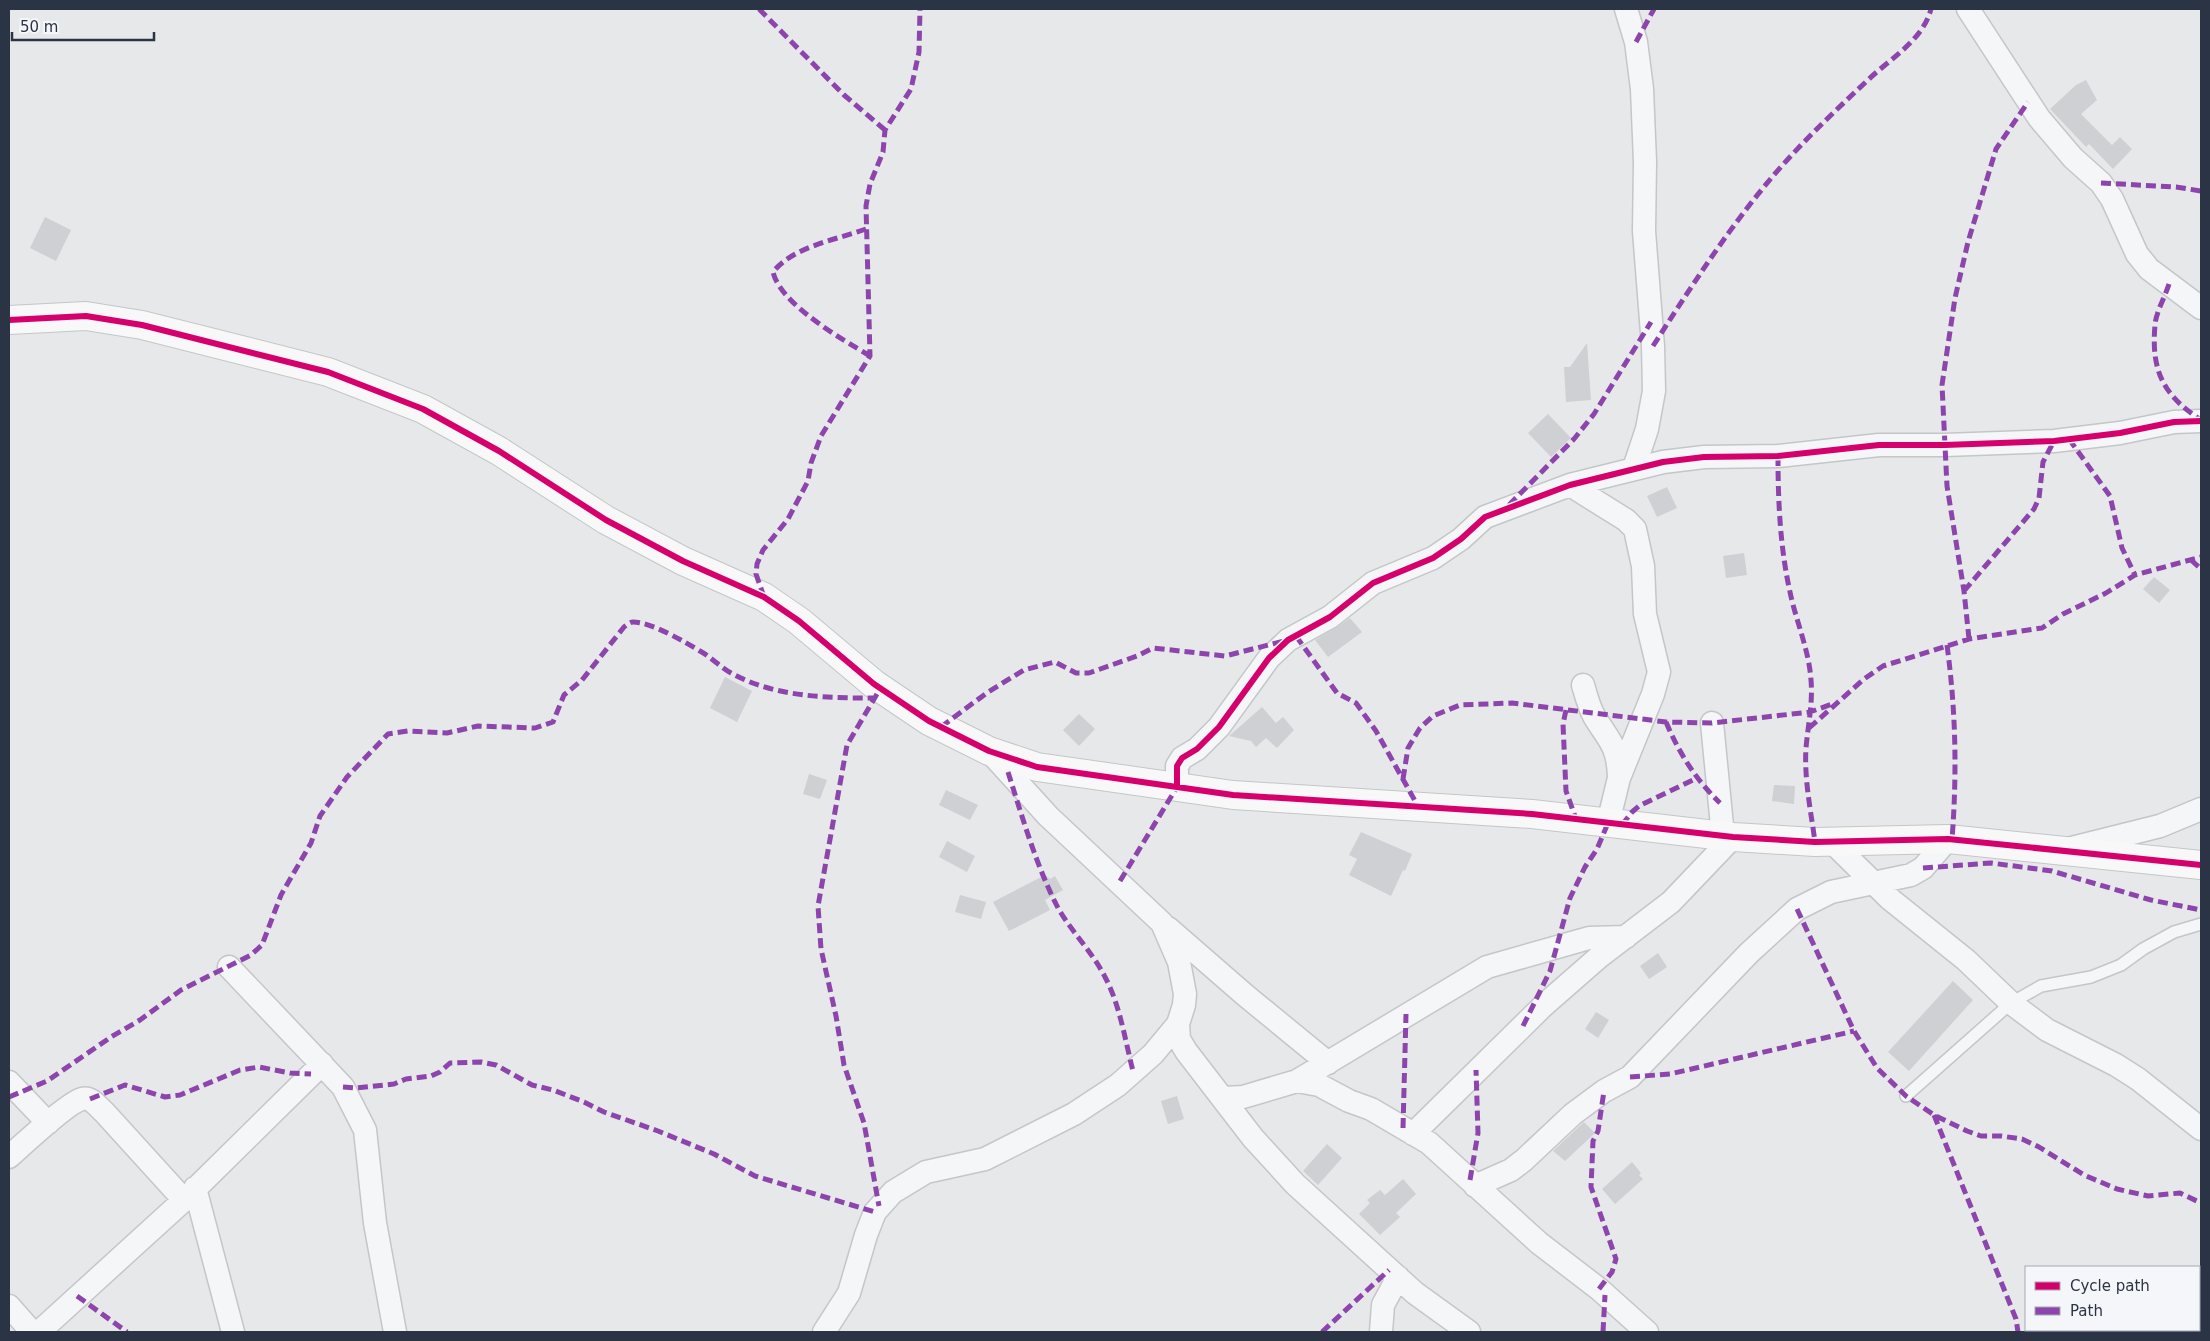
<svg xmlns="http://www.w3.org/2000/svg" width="2210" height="1341" viewBox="0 0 2210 1341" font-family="'DejaVu Sans',sans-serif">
  <rect width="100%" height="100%" fill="#e6e8ea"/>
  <path fill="#ced0d3" d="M 2086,80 L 2097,100 L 2081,114 L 2112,145 L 2120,137 L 2132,149 L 2113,169 L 2089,144 L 2086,147 L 2050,109 L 2076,85 Z
    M 45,217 L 71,230 L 56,261 L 30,248 Z
    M 1587,343 L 1591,400 L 1566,402 L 1564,367 L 1570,367 Z
    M 1548,414 L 1571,438 L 1551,457 L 1528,433 Z
    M 1667,487 L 1677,508 L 1657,517 L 1647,496 Z
    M 1744,553 L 1747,575 L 1726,578 L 1723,556 Z
    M 2154,577 L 2170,590 L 2159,603 L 2143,589 Z
    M 1350,618 L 1362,632 L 1328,657 L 1315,640 L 1336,628 Z
    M 725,677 L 752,691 L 737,722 L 710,708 Z
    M 1262,707 L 1276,723 L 1283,717 L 1294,730 L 1277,748 L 1266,738 L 1256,747 L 1251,741 L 1229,736 Z
    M 1079,714 L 1095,729 L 1079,746 L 1063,730 Z
    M 809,774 L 827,780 L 820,799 L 803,794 Z
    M 1774,785 L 1795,786 L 1794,804 L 1772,801 Z
    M 946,790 L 978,805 L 970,820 L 939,805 Z
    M 1361,832 L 1412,854 L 1405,871 L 1403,870 L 1391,896 L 1349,875 L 1357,859 L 1349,855 Z
    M 947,841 L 975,856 L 967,872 L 939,857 Z
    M 1045,875 L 1050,879 L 1055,876 L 1063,890 L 1045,900 L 1050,910 L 1009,931 L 993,902 Z
    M 960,895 L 986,902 L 981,919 L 955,912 Z
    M 1658,953 L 1667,967 L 1649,979 L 1640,966 Z
    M 1953,981 L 1973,1000 L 1909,1071 L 1888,1052 Z
    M 1596,1012 L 1609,1020 L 1598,1038 L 1585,1029 Z
    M 1177,1096 L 1184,1119 L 1168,1124 L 1161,1101 Z
    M 1584,1122 L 1595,1133 L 1565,1161 L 1553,1151 Z
    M 1327,1144 L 1342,1158 L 1318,1185 L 1303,1171 Z
    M 1632,1162 L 1641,1173 L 1639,1175 L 1643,1179 L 1615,1204 L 1602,1189 Z
    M 1403,1179 L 1416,1194 L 1396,1213 L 1400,1217 L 1380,1235 L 1359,1214 L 1370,1203 L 1367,1200 L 1380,1190 L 1385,1195 Z"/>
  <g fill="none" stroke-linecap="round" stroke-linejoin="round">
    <g stroke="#c4c6c8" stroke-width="14">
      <path id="lane" d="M 1906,1096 L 2011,1003 L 2041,986 L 2091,977 L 2121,965 L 2143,949 L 2174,932 L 2201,924"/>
    </g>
    <g stroke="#c4c6c8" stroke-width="25">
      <path id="street" d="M 1626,9 L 1636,42 L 1642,89 L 1645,162 L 1644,231 L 1653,346 L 1654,391 L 1647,429 L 1634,468
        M 1968,9 L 2039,118 L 2073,158 L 2101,183 L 2112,199 L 2137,254 L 2149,269 L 2201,308
        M 1570,485 L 1626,520 L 1635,529 L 1643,566 L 1645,614 L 1659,672 L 1653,694 L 1619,778 L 1608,823
        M 1583,685 C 1586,695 1589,707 1594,716 C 1609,741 1618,745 1619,777
        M 1712,723 L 1723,836
        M 1177,787 L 1177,766 L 1182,758 L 1197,749 L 1219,727 L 1269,658 L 1288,640 L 1330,617 L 1373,583 L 1433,558 L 1461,539 L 1485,517 L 1570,485 L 1663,462 L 1704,457 L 1778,456 L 1879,445 L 1945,445 L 2054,441 L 2120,433 L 2174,422 L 2201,421
        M 1833,843 L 1890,899 L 1966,960 L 2011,1003 L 2047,1030 L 2116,1065 L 2138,1079 L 2201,1129
        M 2072,848 L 2160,826 L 2201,809
        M 1168,928 L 1245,995 L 1328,1063
        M 229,967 L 343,1087 L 365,1130 L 375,1223 L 395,1332
        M 1178,1024 L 1179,1039 L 1186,1051 L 1253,1138 L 1295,1184 L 1415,1293 L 1469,1332
        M 1297,1081 L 1487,967 L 1589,938 L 1626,937
        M 9,1082 L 48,1123
        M 1224,1098 L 1243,1097 L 1297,1081 L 1319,1085 L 1349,1101 L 1371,1109 L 1429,1143 L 1539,1243 L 1599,1289 L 1647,1332
        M 1413,1134 L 1543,1006 L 1599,957 L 1671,902 L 1733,837
        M 9,1157 C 21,1146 69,1102 82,1099 C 91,1096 98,1107 104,1112 L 184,1200
        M 1475,1186 L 1511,1170 L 1524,1160 L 1573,1114 L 1604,1091 L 1630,1077 L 1749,953 L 1797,909 L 1831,892 L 1911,875 L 1923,868 L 1948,839
        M 195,1188 L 233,1332
        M 9,1306 L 32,1332
        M 39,1332 L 184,1200 L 322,1064
        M 824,1332 L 849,1293 L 866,1235 L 875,1212 L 893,1192 L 926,1172 L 985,1159 L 1074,1114 L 1118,1085 L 1153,1054 L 1178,1024 L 1184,1005 L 1185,994 L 1179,962 L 1162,923 L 1048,816 L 989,751
        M 1381,1332 L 1383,1305 L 1398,1277"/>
    </g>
    <g stroke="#c4c6c8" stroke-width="30">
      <path id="secondary" d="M 9,320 L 86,316 L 142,325 L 328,372 L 423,409 L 499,451 L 606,520 L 683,561 L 764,597 L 799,621 L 874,684 L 929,721 L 989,751 L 1037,767 L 1233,795 L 1532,814 L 1733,837 L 1815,842 L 1948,839 L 2201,865"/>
    </g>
    <use href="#lane" stroke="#f5f6f7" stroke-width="11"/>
    <use href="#street" stroke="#f5f6f7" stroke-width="22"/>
    <use href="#secondary" stroke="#f8f8f8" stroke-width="28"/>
    <path stroke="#8e44ad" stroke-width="5" stroke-dasharray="10 5" stroke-linecap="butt" d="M 759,9 L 844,95 L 885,130
      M 1636,42 L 1654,9
      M 2101,183 L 2176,187 L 2201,191
      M 866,229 C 836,240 794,246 773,272 C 781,305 842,339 870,356
      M 2169,284 C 2165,297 2156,312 2155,325 C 2151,371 2163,395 2201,420
      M 1653,346 C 1691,287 1728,229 1773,176 C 1803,141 1836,110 1869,79 C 1891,58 1923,40 1931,9
      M 2069,439 L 2110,496 L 2122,548 L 2135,575
      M 1778,456 C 1778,501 1780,547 1790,592 C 1796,621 1809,650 1811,680 C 1813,703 1808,725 1806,748 C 1804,779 1811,812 1815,842
      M 1509,505 L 1574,439 L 1594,414 L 1651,322
      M 2191,560 L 2201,569
      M 1964,591 L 2034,509 L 2039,498 L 2043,462 L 2054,441
      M 764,597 L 756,574 L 757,564 L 763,550 L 788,519 L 808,481 L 811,463 L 821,436 L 870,356 L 866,206 L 870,184 L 883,152 L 885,130 L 911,89 L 919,52 L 920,9
      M 1296,636 L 1337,693 L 1356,703 L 1376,731 L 1419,808
      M 1969,639 L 1964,591 L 1947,486 L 1942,385 L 1955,298 L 1968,242 L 1996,149 L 2028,102
      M 1947,645 C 1956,712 1957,773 1952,840
      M 877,694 L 847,745 L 818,906 L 821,949 L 836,1016 L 844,1065 L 864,1123 L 879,1206
      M 1566,710 L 1563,724 L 1566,791 L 1576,819
      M 1666,722 C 1679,753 1696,780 1720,803
      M 941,727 L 988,692 L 1024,670 L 1055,662 L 1076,673 L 1089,673 L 1137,656 L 1153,648 L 1225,656 L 1284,641
      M 1809,728 L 1864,679 L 1883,666 L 1969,639 L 2042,628 L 2063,614 L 2106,593 L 2135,575 L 2201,557
      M 1008,772 C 1022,816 1035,862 1056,904 C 1068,928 1092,951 1105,977 C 1120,1005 1125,1040 1133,1071
      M 1403,779 L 1408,748 L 1420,728 L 1433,716 L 1460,705 L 1512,703 L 1666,722 L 1712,723 L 1810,712 L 1835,703
      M 1622,825 L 1632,812 L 1639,806 L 1697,778
      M 1923,868 L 1991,863 L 2052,871 L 2151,900 L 2201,910
      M 1120,881 L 1177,787
      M 1797,909 L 1854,1031 L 1877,1068 L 1906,1096 L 1934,1115 L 1967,1131 L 1981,1136 L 2001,1136 L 2022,1139 L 2039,1147 L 2084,1175 L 2117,1189 L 2148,1196 L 2180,1193 L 2201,1203
      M 1523,1026 L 1550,971 L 1570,898 L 1585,867 L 1597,849 L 1608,823
      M 1630,1077 L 1670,1074 L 1854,1031
      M 343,1087 L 356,1088 L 394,1084 L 406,1079 L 431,1076 L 440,1072 L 450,1063 L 481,1062 L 496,1065 L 532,1085 L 553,1090 L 584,1102 L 604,1112 L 658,1131 L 714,1154 L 755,1176 L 875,1212
      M 9,1097 L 47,1081 L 111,1037 L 140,1020 L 181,990 L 251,955 L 262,945 L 281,895 L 311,843 L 320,816 L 347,777 L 388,734 L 408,731 L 447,733 L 478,726 L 535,728 L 553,722 L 564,695 L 582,680 L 624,627 C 627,625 630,622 633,622 C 651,622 685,642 700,651 C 711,657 720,667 731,673 C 774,697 826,698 873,698
      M 90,1099 L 125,1085 L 165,1097 L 180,1095 L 240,1070 L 259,1067 L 290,1073 L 311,1074
      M 1934,1115 L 2016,1319 L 2018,1332
      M 1403,1128 L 1406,1014
      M 1470,1180 L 1478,1133 L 1476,1070
      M 1599,1289 L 1612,1272 L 1616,1259 L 1591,1187 L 1593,1141 L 1598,1131 L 1604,1091
      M 77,1296 L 127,1332
      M 1322,1332 L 1389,1270
      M 1603,1332 L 1605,1295"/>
    <g stroke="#f4f6f9" stroke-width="9">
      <path id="cycleway" d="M 9,320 L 86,316 L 142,325 L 328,372 L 423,409 L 499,451 L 606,520 L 683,561 L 764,597 L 799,621 L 874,684 L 929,721 L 989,751 L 1037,767 L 1233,795 L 1532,814 L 1733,837 L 1815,842 L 1948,839 L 2201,865
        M 1177,787 L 1177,766 L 1182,758 L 1197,749 L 1219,727 L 1269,658 L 1288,640 L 1330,617 L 1373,583 L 1433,558 L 1461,539 L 1485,517 L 1570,485 L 1663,462 L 1704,457 L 1778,456 L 1879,445 L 1945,445 L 2054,441 L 2120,433 L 2174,422 L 2201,421"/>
    </g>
    <use href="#cycleway" stroke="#d6006c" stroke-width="6"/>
  </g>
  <rect width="2210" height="1341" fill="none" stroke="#2b3445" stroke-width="20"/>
  <rect x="2025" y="1266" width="175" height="65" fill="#f4f6f9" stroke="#a4a8b1"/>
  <rect x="2035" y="1282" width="25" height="8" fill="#d6006c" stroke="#a4a8b1"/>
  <text x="2070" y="1291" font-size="15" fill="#2b3445">Cycle path</text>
  <rect x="2035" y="1307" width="25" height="8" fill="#8e44ad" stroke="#a4a8b1"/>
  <text x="2070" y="1316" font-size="15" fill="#2b3445">Path</text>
  <path d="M12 32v8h142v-8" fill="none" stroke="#2b3445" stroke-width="2.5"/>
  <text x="20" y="32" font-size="15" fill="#2b3445" stroke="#f4f6f9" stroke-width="4" paint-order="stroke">50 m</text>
</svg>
